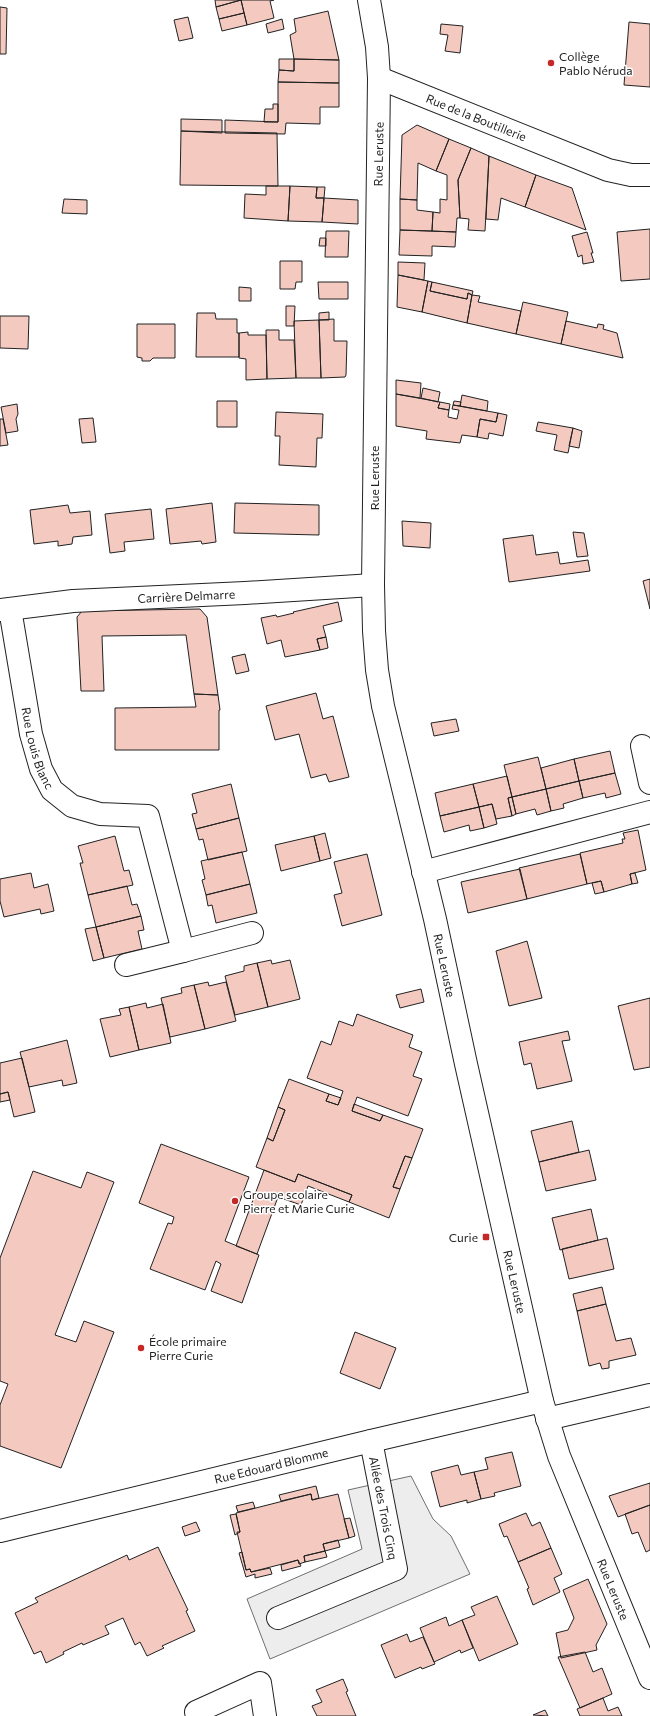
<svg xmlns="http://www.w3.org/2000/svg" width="650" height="1716" viewBox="0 0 650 1716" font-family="Commissioner,sans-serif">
  <rect width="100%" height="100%" fill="#fff"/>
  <path fill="#ededed" stroke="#6f6f6f" d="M 411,1476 L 433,1519 L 451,1536 L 470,1574 L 270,1659 L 247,1599 L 362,1549 L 348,1490 Z"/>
  <path fill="#f3c9c0" stroke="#222" d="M 215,0 L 241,0 L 216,7 Z
    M 241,0 L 274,0 L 270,1 L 274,18 L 247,25 Z
    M 241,0 L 244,13 L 219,19 L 216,7 Z
    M 0,7 L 7,8 L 6,54 L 0,54 Z
    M 328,11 L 339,60 L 294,59 L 290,35 L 296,32 L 294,19 Z
    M 244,13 L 247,25 L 222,31 L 219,19 Z
    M 188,17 L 193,38 L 179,41 L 174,20 Z
    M 282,19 L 284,29 L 268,33 L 266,24 Z
    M 629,22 L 650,24 L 650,87 L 624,85 Z
    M 441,24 L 463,26 L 460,53 L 445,51 L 448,35 L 440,34 Z
    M 279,59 L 294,59 L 294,71 L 279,70 Z
    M 294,59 L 339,60 L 339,83 L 278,82 L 279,70 L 294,71 Z
    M 278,82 L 339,83 L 339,107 L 320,107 L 320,124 L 286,123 L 285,134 L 225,133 L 225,120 L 278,122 Z
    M 273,104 L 278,104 L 278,122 L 264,122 L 265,109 L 273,109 Z
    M 181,119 L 222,120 L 222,133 L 181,131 Z
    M 417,125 L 449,139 L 436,171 L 418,163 L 417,200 L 400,199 L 402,135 Z
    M 181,131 L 277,133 L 278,186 L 180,185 Z
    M 449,139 L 471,148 L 458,180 L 460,218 L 457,218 L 456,232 L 432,231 L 433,212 L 440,213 L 440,199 L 447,200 L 447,175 L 436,171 Z
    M 471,148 L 489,156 L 485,231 L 468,230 L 469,219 L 460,218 L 458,180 Z
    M 489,156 L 536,175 L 525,207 L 501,198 L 498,220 L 486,219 Z
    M 536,175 L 572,188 L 586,230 L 525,207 Z
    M 266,186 L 290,186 L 288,221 L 244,218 L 245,194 L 266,195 Z
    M 290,186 L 317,187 L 316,198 L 324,198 L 322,222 L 288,221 Z
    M 317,187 L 325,187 L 324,198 L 316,198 Z
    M 324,198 L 358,200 L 358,224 L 322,222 Z
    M 64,199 L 87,200 L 87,214 L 62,213 Z
    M 400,199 L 417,200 L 417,210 L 433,212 L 432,231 L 400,230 Z
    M 650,229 L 650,279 L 621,281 L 617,232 Z
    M 400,230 L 456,232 L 455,247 L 432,246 L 432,256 L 399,255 Z
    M 326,231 L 349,231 L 348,257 L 325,257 Z
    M 587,232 L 593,253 L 591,253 L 594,262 L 583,264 L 582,255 L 578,257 L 572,236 Z
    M 320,238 L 326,238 L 326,246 L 319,246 Z
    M 280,261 L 302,261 L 302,282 L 296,282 L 295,289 L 280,289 Z
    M 398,262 L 425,263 L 424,280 L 398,275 Z
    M 398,275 L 428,281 L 422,312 L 397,307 Z
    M 428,281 L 432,282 L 430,291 L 467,299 L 468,293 L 472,295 L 467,323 L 422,312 Z
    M 318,282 L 348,282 L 348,299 L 319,299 Z
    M 432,282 L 473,291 L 472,295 L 468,293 L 467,299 L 430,291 Z
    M 239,287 L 251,288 L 251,301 L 239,301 Z
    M 472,295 L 480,296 L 478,302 L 521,311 L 516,334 L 467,323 Z
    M 523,302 L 568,312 L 561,344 L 516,334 Z
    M 286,306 L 295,306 L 294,326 L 286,326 Z
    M 329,312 L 329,320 L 319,320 L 319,313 Z
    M 197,313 L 215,313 L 216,319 L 237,319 L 237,333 L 239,333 L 239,357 L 196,357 Z
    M 0,316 L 29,316 L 28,349 L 0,348 Z
    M 334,319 L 334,341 L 347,341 L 346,375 L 345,377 L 321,378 L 319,320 Z
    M 319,320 L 321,378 L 296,378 L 294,321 Z
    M 566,321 L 597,328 L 598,324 L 604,325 L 603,329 L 617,333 L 623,358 L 561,344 Z
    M 137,324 L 175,324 L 175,358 L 153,358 L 150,361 L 142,361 L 142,358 L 137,357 Z
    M 266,330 L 279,330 L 279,340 L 294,340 L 296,378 L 267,379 Z
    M 248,332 L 248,335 L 266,335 L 267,379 L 246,380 L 246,359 L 239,358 L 239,333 Z
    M 396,380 L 421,383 L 420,398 L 396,394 Z
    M 423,388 L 440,392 L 438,402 L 421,398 Z
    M 396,394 L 440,402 L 438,408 L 449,410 L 448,417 L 457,419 L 459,410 L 452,409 L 453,405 L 498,413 L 496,422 L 480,419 L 477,437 L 462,435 L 460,443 L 426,439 L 427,431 L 396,426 Z
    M 462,395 L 488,401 L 487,411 L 460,406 Z
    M 217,401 L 237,401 L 237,427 L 217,427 Z
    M 454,401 L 461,402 L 460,406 L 453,405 Z
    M 440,402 L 450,404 L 449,410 L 438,408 Z
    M 17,404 L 18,414 L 16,419 L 18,431 L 6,433 L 1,407 Z
    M 276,412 L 323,414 L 322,438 L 317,438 L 316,467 L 279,465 L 280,436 L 275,436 Z
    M 498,413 L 507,415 L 503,436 L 489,433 L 488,439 L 477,437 L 480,419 L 496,422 Z
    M 93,418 L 96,442 L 82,443 L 79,419 Z
    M 0,419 L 3,419 L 8,445 L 0,446 Z
    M 538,422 L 573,428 L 568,453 L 554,450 L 557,435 L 536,431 Z
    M 573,428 L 582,431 L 579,448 L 569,446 Z
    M 212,503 L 216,542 L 202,544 L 201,541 L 170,544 L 166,509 Z
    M 235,503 L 319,505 L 319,535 L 234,533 Z
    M 68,505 L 70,513 L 90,511 L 92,535 L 73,537 L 72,544 L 58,546 L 58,541 L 34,544 L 30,510 Z
    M 151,509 L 154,539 L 124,542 L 125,551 L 110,553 L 105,514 Z
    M 402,521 L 431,523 L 430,548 L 403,546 Z
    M 573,532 L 584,533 L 588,556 L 577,557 Z
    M 533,535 L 536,555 L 558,552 L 560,564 L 588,560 L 590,571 L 509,582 L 503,539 Z
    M 650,579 L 650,609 L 643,581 Z
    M 338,602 L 342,621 L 323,626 L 326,637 L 317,639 L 320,650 L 285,657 L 281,640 L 267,644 L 261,618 L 276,615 L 277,617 L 294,613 L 293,612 Z
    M 200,609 L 207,617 L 218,695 L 194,694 L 186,635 L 102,636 L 104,691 L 81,691 L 77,617 L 82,611 Z
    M 326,637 L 328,648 L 320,650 L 317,639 Z
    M 245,654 L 249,671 L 236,674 L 232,657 Z
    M 316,693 L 323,719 L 333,716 L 349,777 L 329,782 L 326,774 L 311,778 L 299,734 L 275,740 L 266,706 Z
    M 194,694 L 218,695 L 220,710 L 219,710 L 219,750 L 115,750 L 115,708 L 196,707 Z
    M 456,719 L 459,731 L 434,736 L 431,723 Z
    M 610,751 L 615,773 L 579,781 L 574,759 Z
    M 538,757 L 546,789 L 512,797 L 504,765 Z
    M 574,759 L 579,781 L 546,789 L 541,768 Z
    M 615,773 L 621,794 L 606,798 L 605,793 L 583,798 L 579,781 Z
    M 507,776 L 512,797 L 508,798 L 512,816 L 496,819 L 492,804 L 479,807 L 473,784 Z
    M 579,781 L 583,798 L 563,804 L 564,808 L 551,811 L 546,789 Z
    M 231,784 L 239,818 L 196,829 L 192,814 L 197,813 L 192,794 Z
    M 473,784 L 479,807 L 440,816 L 435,793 Z
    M 546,789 L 551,811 L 537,815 L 535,809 L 516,814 L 512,797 Z
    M 512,797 L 516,814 L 512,816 L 508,798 Z
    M 492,804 L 497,824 L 484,828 L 479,807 Z
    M 479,807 L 484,828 L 470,831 L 469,825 L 444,832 L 440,816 Z
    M 239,818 L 247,851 L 208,860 L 203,839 L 199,840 L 196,829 Z
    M 638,830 L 646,870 L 630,874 L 632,884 L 604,892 L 601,881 L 587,884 L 580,853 L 623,843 L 622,839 L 625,839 L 623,833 Z
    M 325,833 L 331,858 L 320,861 L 314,836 Z
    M 115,836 L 124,871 L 129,870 L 133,885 L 88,895 L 80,863 L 83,863 L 78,846 Z
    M 314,836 L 320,861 L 281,871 L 275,845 Z
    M 242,852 L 250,884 L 206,895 L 202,880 L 205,879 L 201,861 Z
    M 367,854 L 382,915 L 342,926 L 334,895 L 342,893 L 334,862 Z
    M 580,854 L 587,884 L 527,899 L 519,868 Z
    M 520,869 L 527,899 L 468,913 L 461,882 Z
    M 31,873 L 34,888 L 48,884 L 54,911 L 41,914 L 40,909 L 4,917 L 0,901 L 0,879 Z
    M 635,873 L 638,883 L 632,884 L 630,874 Z
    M 601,881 L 604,892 L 595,894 L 592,883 Z
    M 250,884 L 257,913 L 216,923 L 212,905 L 208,906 L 206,895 Z
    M 127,886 L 132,905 L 137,904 L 141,916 L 96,927 L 88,895 Z
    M 141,916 L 144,930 L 138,931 L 142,949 L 104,958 L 96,927 Z
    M 96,927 L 104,958 L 93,961 L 85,929 Z
    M 527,941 L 542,998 L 509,1006 L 496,951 Z
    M 271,960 L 272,964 L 290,960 L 300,999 L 268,1007 L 257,963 Z
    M 257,963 L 268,1007 L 235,1015 L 225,976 L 244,971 L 244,966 Z
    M 208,982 L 209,986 L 226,982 L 236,1021 L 205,1029 L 194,985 Z
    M 194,985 L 205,1029 L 170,1037 L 161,998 L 182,993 L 181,988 Z
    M 421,989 L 424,1002 L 400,1008 L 396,995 Z
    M 650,998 L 650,1067 L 634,1070 L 618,1006 Z
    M 146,1003 L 147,1008 L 163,1004 L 171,1043 L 139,1050 L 129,1007 Z
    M 129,1007 L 139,1050 L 110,1057 L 100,1019 L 121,1015 L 119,1009 Z
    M 357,1014 L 413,1035 L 409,1047 L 422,1052 L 413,1076 L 422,1079 L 408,1116 L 357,1097 L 352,1111 L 380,1121 L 383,1115 L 423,1129 L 412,1158 L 405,1156 L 393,1187 L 400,1189 L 389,1218 L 349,1202 L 352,1195 L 298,1174 L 295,1182 L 256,1167 L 267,1138 L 273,1141 L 285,1110 L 278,1107 L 289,1079 L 329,1094 L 326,1101 L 338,1105 L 343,1091 L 307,1078 L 321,1041 L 331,1045 L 339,1021 L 353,1026 Z
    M 568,1031 L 570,1040 L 562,1041 L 572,1081 L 537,1089 L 531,1063 L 524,1065 L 519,1042 Z
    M 67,1040 L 77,1083 L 63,1086 L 62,1080 L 29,1087 L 20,1052 Z
    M 22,1058 L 35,1112 L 14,1117 L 8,1092 L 0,1094 L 0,1063 Z
    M 8,1092 L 10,1100 L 0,1102 L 0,1094 Z
    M 329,1094 L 341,1098 L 338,1105 L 326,1101 Z
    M 354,1104 L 383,1115 L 380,1121 L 352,1111 Z
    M 278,1107 L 285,1110 L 273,1141 L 267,1138 Z
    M 572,1121 L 579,1152 L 539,1162 L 531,1131 Z
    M 161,1144 L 249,1177 L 225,1241 L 259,1255 L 242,1303 L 211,1291 L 221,1264 L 216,1261 L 205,1290 L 150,1269 L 168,1223 L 172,1224 L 174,1217 L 139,1203 Z
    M 589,1150 L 596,1180 L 546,1191 L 539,1162 Z
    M 405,1156 L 412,1158 L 400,1189 L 393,1187 Z
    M 264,1170 L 295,1182 L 298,1174 L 352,1195 L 349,1202 L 308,1186 L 301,1205 L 278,1197 L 257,1254 L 236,1246 Z
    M 33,1171 L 81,1188 L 87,1172 L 114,1182 L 55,1335 L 76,1342 L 84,1321 L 114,1332 L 61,1468 L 0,1446 L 0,1405 L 8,1384 L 0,1381 L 0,1258 Z
    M 591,1209 L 598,1240 L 560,1250 L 552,1218 Z
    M 607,1238 L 614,1269 L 569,1279 L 562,1249 Z
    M 602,1287 L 606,1304 L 577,1311 L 573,1294 Z
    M 606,1304 L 616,1341 L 631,1338 L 636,1355 L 609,1361 L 609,1368 L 602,1369 L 600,1363 L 589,1366 L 577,1311 Z
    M 355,1332 L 396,1348 L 380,1389 L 340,1373 Z
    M 512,1452 L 521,1486 L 494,1493 L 495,1496 L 481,1499 L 474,1472 L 488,1469 L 485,1458 Z
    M 458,1465 L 461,1475 L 474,1472 L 481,1499 L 467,1503 L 467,1500 L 440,1507 L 431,1472 Z
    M 650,1483 L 650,1505 L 618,1517 L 609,1496 Z
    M 316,1486 L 319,1498 L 312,1500 L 311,1494 L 281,1501 L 279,1495 Z
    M 311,1494 L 312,1500 L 338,1494 L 349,1538 L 323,1544 L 325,1551 L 304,1556 L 305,1562 L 299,1564 L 298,1560 L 251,1572 L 250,1569 L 246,1570 L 237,1532 L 240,1532 L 236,1513 Z
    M 253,1502 L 255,1508 L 238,1512 L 236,1506 Z
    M 650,1505 L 650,1550 L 646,1552 L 638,1532 L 632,1534 L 625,1514 Z
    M 526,1513 L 532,1526 L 540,1522 L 551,1548 L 518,1562 L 507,1536 L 504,1537 L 499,1524 Z
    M 236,1514 L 240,1532 L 235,1535 L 230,1515 Z
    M 350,1518 L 355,1536 L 349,1538 L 344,1519 Z
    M 196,1522 L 200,1531 L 185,1536 L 182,1527 Z
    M 338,1540 L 340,1547 L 325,1551 L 323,1544 Z
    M 158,1547 L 188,1610 L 186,1611 L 195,1631 L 162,1646 L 164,1648 L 147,1656 L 140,1642 L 135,1645 L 123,1618 L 105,1626 L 109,1634 L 83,1645 L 82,1643 L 63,1652 L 64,1654 L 46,1663 L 41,1651 L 34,1654 L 15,1613 L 38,1602 L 35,1598 L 127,1555 L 129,1560 Z
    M 551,1548 L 562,1574 L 554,1578 L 560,1592 L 533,1605 L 527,1589 L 529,1588 L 518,1562 Z
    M 325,1551 L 327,1557 L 305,1562 L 304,1556 Z
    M 242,1552 L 246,1570 L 250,1569 L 251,1572 L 270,1568 L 272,1574 L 255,1578 L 255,1574 L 246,1577 L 239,1553 Z
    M 298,1560 L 301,1566 L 282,1571 L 281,1565 Z
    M 588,1579 L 607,1624 L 596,1645 L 597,1650 L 561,1658 L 556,1633 L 568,1630 L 574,1618 L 563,1590 Z
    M 497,1596 L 518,1644 L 479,1661 L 462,1620 L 475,1615 L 471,1607 Z
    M 446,1617 L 449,1626 L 462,1620 L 473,1648 L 461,1653 L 460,1650 L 434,1662 L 420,1628 Z
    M 407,1634 L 410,1642 L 423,1637 L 435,1664 L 422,1669 L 421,1667 L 395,1678 L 381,1645 Z
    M 585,1652 L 593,1672 L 602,1668 L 612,1694 L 580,1708 L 558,1657 Z
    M 343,1679 L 348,1691 L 346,1692 L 356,1716 L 317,1716 L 312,1706 L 322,1702 L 316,1690 Z
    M 603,1698 L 608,1711 L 618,1707 L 622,1716 L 580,1716 L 577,1709 Z
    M 545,1710 L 548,1716 L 533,1715 Z"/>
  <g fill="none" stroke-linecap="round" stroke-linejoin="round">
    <g stroke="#222" stroke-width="24">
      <g id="minor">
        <path id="s1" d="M 379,78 L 608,170 L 631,175 L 650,175"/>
        <path id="s2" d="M 10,609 L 31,734 L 41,769 L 52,790 L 72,806 L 100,814 L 148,816 L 183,951 L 252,933"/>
        <path id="s3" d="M 0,610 L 73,601 L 245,593 L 373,585"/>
        <path d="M 642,746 L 650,783"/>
        <path d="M 423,872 L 650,812"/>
        <path d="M 126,965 L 183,951"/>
        <path d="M 547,1419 L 650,1395"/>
        <path id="s4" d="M 0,1531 L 371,1441 L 542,1401"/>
        <path d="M 278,1618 L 396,1569 L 371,1441"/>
        <path d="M 196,1712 L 260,1683 L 265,1716"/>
      </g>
    </g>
    <g stroke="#222" stroke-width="24">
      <g id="tertiary">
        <path id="s5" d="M 369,0 L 377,47 L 379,78 L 373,585 L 374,631 L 377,670 L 383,706 L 435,919 L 466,1064 L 542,1401 L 559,1456 L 650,1678"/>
      </g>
    </g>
    <use href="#minor" stroke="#fff" stroke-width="22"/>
    <use href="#tertiary" stroke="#fff" stroke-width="22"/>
  </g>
  <g fill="#c62828" stroke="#fff" stroke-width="1.5">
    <circle cx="551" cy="63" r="4"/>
    <circle cx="235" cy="1201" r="4"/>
    <rect x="482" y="1233" width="8" height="8" rx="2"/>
    <circle cx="141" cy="1348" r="4"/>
  </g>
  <g text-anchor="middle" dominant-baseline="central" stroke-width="3" stroke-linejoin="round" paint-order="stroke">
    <g font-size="12" fill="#222" stroke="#fff" text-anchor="start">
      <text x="559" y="56">Collège<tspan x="559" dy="14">Pablo Néruda</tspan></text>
      <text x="243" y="1194">Groupe scolaire<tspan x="243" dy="14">Pierre et Marie Curie</tspan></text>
      <text x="478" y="1237" text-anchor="end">Curie</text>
      <text x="149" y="1341">École primaire<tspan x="149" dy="14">Pierre Curie</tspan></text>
    </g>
    <g font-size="12" fill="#222" stroke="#fff">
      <text stroke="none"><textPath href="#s1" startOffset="105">Rue de la Boutillerie</textPath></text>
      <text transform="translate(378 154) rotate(-89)">Rue Leruste</text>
      <text transform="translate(374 478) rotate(-90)">Rue Leruste</text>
      <text stroke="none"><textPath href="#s3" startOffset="187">Carrière Delmarre</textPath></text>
      <text stroke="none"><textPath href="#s2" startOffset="142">Rue Louis Blanc</textPath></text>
      <text stroke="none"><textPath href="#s5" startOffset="974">Rue Leruste</textPath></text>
      <text stroke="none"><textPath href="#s5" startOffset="1298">Rue Leruste</textPath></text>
      <text stroke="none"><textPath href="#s4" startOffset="279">Rue Edouard Blomme</textPath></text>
      <text transform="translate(384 1508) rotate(79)">Allée des Trois Cinq</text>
      <text stroke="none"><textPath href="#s5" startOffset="1622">Rue Leruste</textPath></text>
    </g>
  </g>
</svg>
